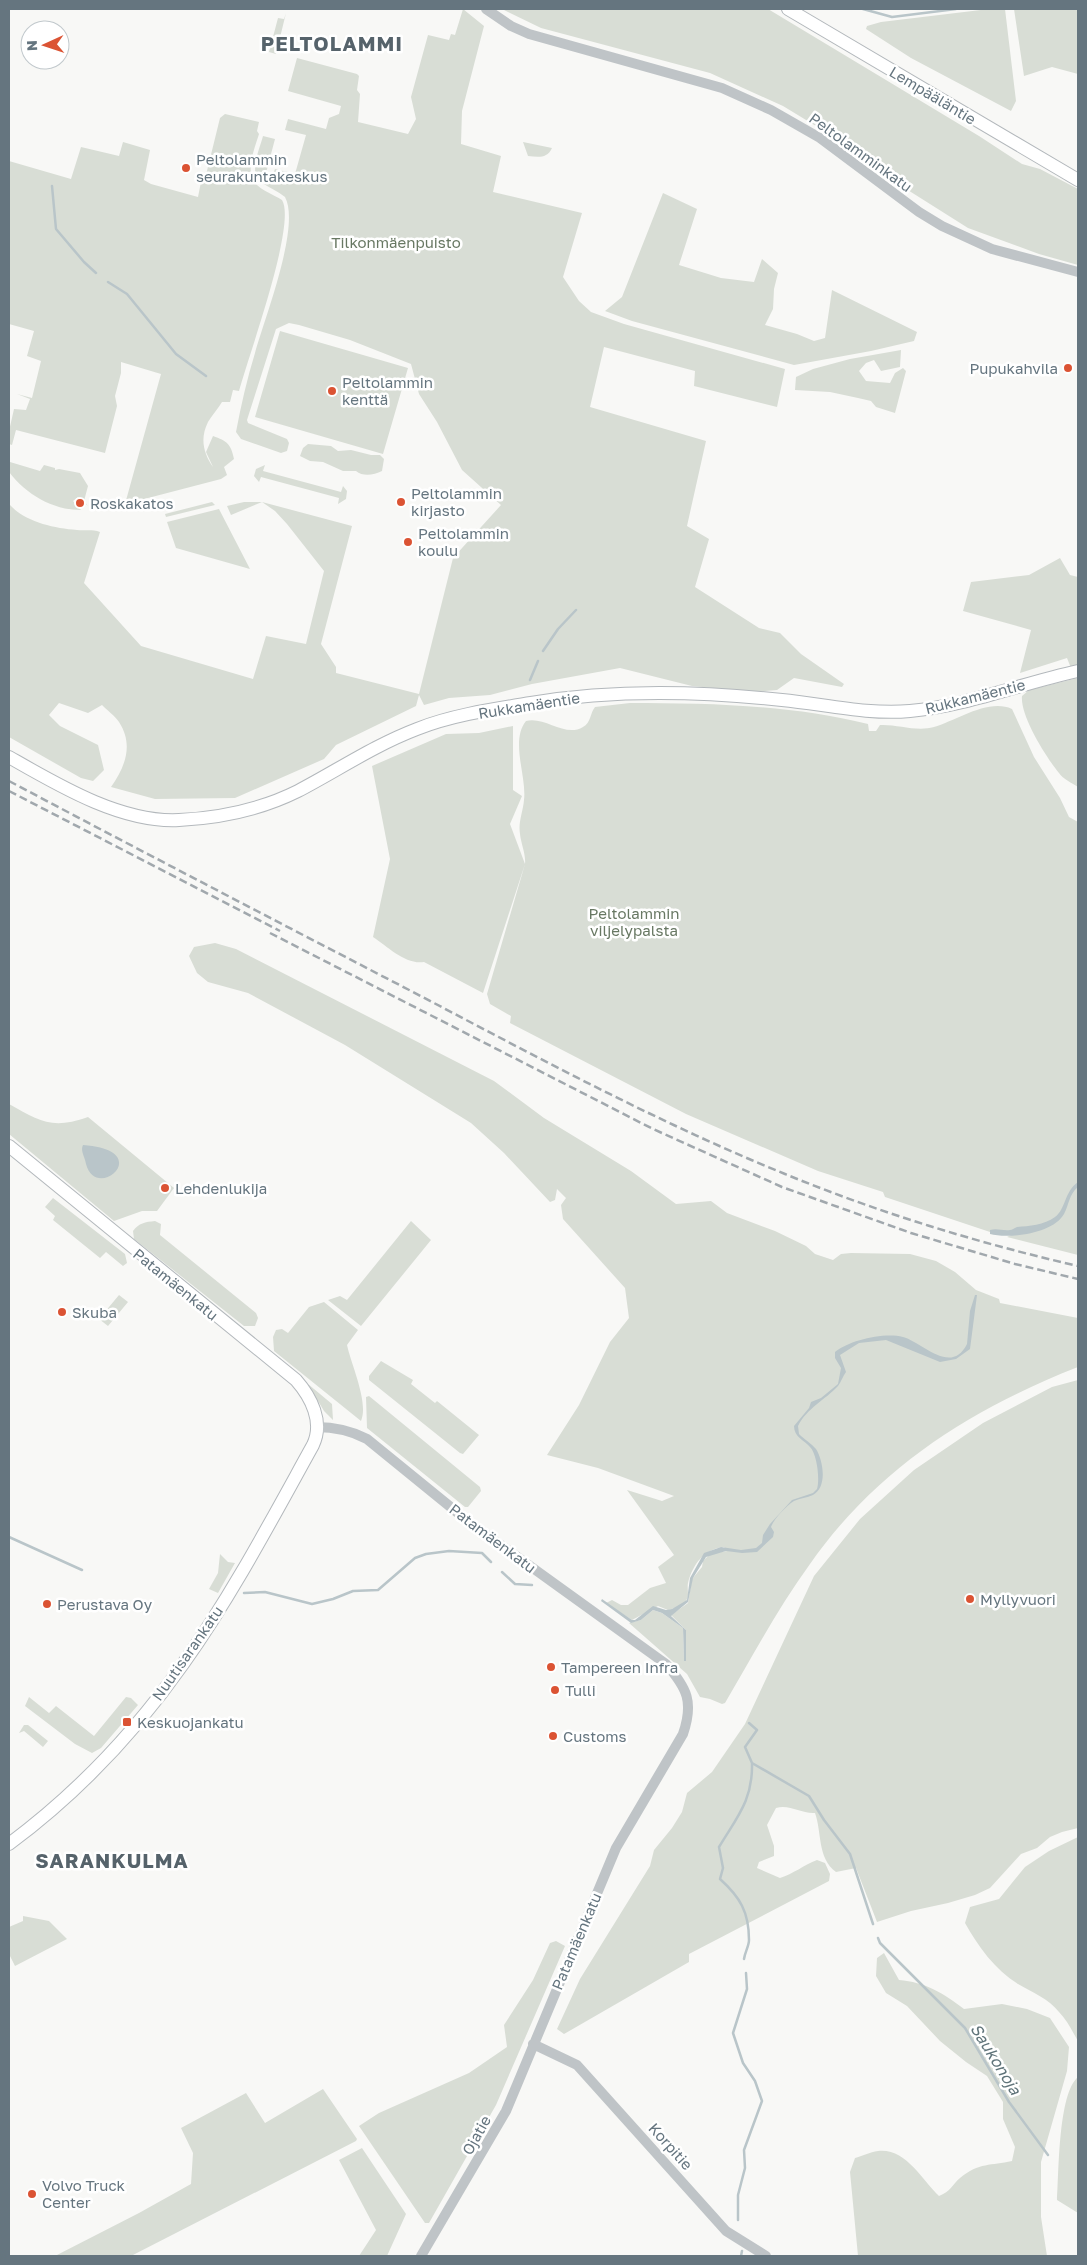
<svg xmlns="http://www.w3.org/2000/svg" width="1087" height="2265" viewBox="0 0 1087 2265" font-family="'Golos Text',sans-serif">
  <rect width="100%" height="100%" fill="#f8f8f6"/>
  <path fill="#d8ddd5" d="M 463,9 L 484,26 L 462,111 L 461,144 L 501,156 L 493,192 L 582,213 L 563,277 L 579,301 L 591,312 L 624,324 L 785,369 L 777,407 L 694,386 L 695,371 L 604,347 L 590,407 L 706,441 L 687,526 L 709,539 L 695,587 L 759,628 L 780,633 L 801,654 L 844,684 L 842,687 L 794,678 L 777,690 L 754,692 L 692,686 L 620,668 L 532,684 L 490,695 L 449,698 L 424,705 L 419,695 L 416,706 L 336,745 L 324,759 L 235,798 L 155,799 L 111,787 C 125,767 134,745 119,722 C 115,716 107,710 102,705 L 88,713 L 59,703 L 49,715 L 60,726 L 98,745 L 104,770 L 93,781 L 81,778 L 9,737 L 9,504 C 25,522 53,528 77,530 C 85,531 92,529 100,532 L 84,583 L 141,646 L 253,679 L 266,636 L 306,644 L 324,571 L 287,524 L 275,511 L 262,502 L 231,515 L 227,506 L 244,502 L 262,502 L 352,526 L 321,644 L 336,667 L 336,673 L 419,694 L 453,558 L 501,505 L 462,470 L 437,422 L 419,394 L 411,364 L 350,340 L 299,325 L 289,323 L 276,329 L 247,420 L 248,423 L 287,439 L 289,443 L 287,451 L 281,453 L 241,439 L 236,432 C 241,405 247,379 255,353 C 264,320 301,226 285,197 C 278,191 269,188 261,182 C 248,173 260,148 263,136 L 275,139 L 266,173 L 273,174 L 275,169 L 295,174 L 306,135 L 285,130 L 288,119 L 326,129 L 329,118 L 339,114 L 341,106 L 288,91 L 297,58 L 357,74 L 359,76 L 357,90 L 360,94 L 358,122 L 408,134 L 416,119 L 411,97 L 428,35 L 449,40 L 451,34 L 455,35 Z
    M 502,9 L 768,9 L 979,136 L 1022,164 L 1040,169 L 1078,189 L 1078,265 L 1039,254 L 968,228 L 884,175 L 834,137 L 783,106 L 710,73 L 541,28 Z
    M 989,9 L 1005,9 L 1016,101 L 1011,111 L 911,58 L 866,29 L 867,26 L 881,22 Z
    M 1014,9 L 1078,9 L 1078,74 L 1052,67 L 1024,76 Z
    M 286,13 L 276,54 L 269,52 L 278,18 L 284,19 Z
    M 225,114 L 259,122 L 257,131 L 259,134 C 255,147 245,172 255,183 C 261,190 274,195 282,200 C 297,224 248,357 239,391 L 233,390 L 230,402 L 222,402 C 218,409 212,415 208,422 C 200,438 203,453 213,467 L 206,452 L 213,436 C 227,441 231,444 234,459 L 224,467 L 227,475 L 221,479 L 125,504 L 161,374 L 121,362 L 121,373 L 115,396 L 117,406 L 105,453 L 16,430 L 12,445 L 9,444 L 9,431 L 14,409 L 26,410 L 30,399 L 17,394 L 32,398 L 41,361 L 27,356 L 34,331 L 9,324 L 9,161 L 71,179 L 81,147 L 119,156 L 123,142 L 150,150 L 144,180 L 151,184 L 198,197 L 201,182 L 204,183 L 220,118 Z
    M 523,142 L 552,148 C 547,159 538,157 528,156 Z
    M 663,193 L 697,209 L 679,265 L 721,278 L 754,282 L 762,259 L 778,273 L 774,289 L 773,309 L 765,325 L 797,334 L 814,341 L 825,338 L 832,290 L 917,332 L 914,341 L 871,351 L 794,365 L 632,321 L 605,311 L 622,297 Z
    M 280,331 L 408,368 L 383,454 L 255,417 Z
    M 901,350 L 900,367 L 881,371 L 874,360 L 866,363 L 859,371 L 866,381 L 890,383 L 895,373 L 903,368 L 906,371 L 895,413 L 876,407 L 871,401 L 858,398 L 830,392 L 795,390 L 796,377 L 813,369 L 850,359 Z
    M 308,444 L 331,446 L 338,451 L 351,450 L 371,455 L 380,455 L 384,459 L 382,471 C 374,475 363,477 356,471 L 343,471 L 323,462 L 310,461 L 300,456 L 303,448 Z
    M 9,454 L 10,462 L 40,471 L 44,465 L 55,468 L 55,470 L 59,469 L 80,473 L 88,486 L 84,501 L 88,506 L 78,497 L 73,501 L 81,510 C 52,510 26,494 9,472 Z
    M 265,465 L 263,471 L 341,492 L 343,486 L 347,491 L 346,499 L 338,504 L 339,498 L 261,477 L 259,482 L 254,476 L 256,469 Z
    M 212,502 L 215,505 L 166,517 L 165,514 Z
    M 219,509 L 220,511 L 250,569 L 176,548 L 167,522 Z
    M 1060,558 L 1070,575 L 1078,577 L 1078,667 L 1071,668 L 1067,658 L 1020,673 L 1031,630 L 963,611 L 971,582 L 1029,575 Z
    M 1078,678 L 1078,787 C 1072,783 1063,779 1059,773 C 1046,757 1020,716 1022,696 L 1029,690 Z
    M 630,703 C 709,703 791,705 868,724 L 869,731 L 876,731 L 880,725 C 897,724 916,732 934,727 C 956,721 988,698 1012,709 L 1034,757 L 1060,798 L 1069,817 L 1078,822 L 1078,1255 L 1007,1237 L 1011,1235 L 990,1232 L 885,1197 L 883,1192 L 818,1171 L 686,1114 L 510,1023 L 511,1016 L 490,1004 L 487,994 L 525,864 L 483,993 L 424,962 C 406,965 388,947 373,937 L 390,859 L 372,766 L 446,734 L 479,733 L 513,726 L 513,790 L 522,796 L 510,824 L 525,864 C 526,854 521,844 520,834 C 518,822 523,812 524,800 C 527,777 510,741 526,721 C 545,716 565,738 583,727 C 591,723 590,713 595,707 Z
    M 215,943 L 236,949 L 494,1081 L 544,1118 L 631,1171 L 676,1204 L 711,1201 L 727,1213 L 775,1231 L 806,1246 L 815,1254 L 833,1260 L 841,1254 L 851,1253 L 910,1254 L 936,1261 L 955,1272 L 976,1290 L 999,1299 L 1000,1303 L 1078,1318 L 1078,1367 C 971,1409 877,1468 810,1564 C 778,1608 752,1657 725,1703 L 722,1704 L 710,1699 L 700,1697 L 687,1674 L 629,1623 L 641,1620 L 653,1610 L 662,1613 L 683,1628 L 684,1661 L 686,1661 L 686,1630 L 671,1615 L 688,1603 L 692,1579 L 702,1567 L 703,1561 L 710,1554 L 727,1551 L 724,1547 C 704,1549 693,1564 688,1583 C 687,1588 689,1594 687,1599 C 685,1605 673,1609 668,1610 L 658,1606 L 632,1620 L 606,1603 L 612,1600 L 621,1605 L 628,1605 L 650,1588 L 666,1583 L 658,1567 L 674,1555 L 627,1490 L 662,1501 L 674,1496 L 598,1468 L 547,1455 L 579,1405 L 610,1342 L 629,1318 L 625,1288 L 563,1219 L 561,1205 L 566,1198 L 557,1189 L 555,1200 L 550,1202 L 504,1153 L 471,1123 L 345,1045 L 248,993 L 208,982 L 197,973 L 189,956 L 194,947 Z
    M 9,1104 C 39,1121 52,1130 88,1117 L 174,1188 L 157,1211 L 142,1211 L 114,1221 L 9,1134 Z
    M 53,1198 L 125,1254 L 127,1263 L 123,1266 L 106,1252 L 100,1258 L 53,1220 L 55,1216 L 45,1207 Z
    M 155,1221 L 161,1224 L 160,1235 L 256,1313 L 258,1318 L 255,1326 L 244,1326 L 134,1239 L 133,1231 C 139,1223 145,1222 155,1221 Z
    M 411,1221 L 431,1240 L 361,1326 L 328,1300 L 340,1296 L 347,1300 Z
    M 119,1295 L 128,1302 L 108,1326 L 99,1319 Z
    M 324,1302 L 358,1330 L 347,1345 C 351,1364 369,1403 361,1421 L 274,1351 L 273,1337 L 276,1330 L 282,1329 L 288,1333 L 309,1307 Z
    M 381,1361 L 413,1380 L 411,1384 L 435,1403 L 437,1401 L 479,1435 L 463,1454 L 460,1453 L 369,1380 L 369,1376 Z
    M 1078,1380 L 1078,1828 L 1062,1832 L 1050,1837 L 1037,1848 L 1021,1854 L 990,1888 L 975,1895 L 948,1903 L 911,1911 L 877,1922 L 856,1868 L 836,1872 C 817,1858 822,1832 815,1813 C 801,1814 790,1804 776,1808 L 767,1825 L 774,1846 L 774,1856 L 759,1862 L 757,1868 L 780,1878 C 793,1874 804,1865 817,1860 L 825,1863 L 830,1874 L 829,1881 L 689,1954 L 689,1962 L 571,2030 L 564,2034 L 557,2029 L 580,1979 L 650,1866 L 654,1850 L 672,1828 L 682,1812 L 687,1793 L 712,1772 L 745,1724 L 814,1576 L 860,1519 L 914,1470 L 983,1423 L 1052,1387 Z
    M 308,1384 L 332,1404 L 333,1420 L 324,1411 Z
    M 369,1396 L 480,1487 L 481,1491 L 468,1507 L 465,1507 L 367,1428 L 366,1397 Z
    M 220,1554 L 228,1562 L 235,1563 L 218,1593 L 209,1589 L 218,1573 Z
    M 29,1697 L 49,1713 L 56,1706 L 94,1736 L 126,1697 L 131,1698 L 138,1705 L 101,1748 L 92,1753 L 75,1744 L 25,1706 Z
    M 24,1725 L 28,1725 L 48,1741 L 43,1747 L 24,1731 L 19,1733 Z
    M 1078,1837 L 1078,2041 C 1072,2031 1067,2020 1059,2012 C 1049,1999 1032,1992 1018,1984 C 995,1970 978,1946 965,1923 L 970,1907 L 999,1899 L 1025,1867 L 1049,1851 Z
    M 23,1916 L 49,1921 L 67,1939 L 15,1966 L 9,1954 L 9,1927 L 23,1921 Z
    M 556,1941 L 565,1946 L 496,2105 L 429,2223 L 425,2223 L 359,2126 L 379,2113 L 469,2073 L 507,2047 L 504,2025 L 533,1980 L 550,1943 Z
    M 884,1953 L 899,1980 C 925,1982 943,1993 964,2009 L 1002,2004 L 1027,2009 L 1050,2018 L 1069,2047 L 1067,2071 L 1041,2162 L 1041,2217 L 1047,2256 L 858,2256 L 850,2172 L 855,2158 C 862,2156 870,2152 878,2151 C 906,2148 921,2179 939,2196 C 950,2192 952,2185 960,2178 C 979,2162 991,2166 1012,2161 L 1015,2147 L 1003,2119 L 1003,2102 L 987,2076 L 966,2062 L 940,2041 L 907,2006 L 886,1993 L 876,1976 L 877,1958 Z
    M 1078,2077 L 1078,2213 L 1057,2200 C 1059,2173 1058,2094 1078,2077 Z
    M 323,2089 L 357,2139 L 356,2141 L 131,2256 L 55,2256 L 139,2213 L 191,2184 L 193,2153 L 181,2128 L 246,2093 L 265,2123 Z
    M 362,2148 L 406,2214 L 387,2256 L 359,2256 L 376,2230 L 339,2160 Z"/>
  <path fill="#b9c5c9" d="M 83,1145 C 157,1150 96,1203 86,1164 C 85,1157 80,1151 83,1145 Z
    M 1078,1182 L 1078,1187 C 1069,1194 1069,1205 1064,1214 C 1053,1234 1008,1239 990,1234 L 990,1230 C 997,1228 1003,1231 1010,1230 C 1012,1230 1014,1228 1017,1227 C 1029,1226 1044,1225 1055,1217 C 1066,1209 1064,1192 1078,1182 Z
    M 975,1295 L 977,1295 L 970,1349 L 956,1359 L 940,1362 L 886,1340 L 859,1343 L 840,1355 L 846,1372 C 843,1376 841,1382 838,1386 C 825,1400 807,1408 798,1426 L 799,1434 C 804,1439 812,1444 816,1449 C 823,1460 828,1487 813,1495 C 807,1498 800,1498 794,1501 C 786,1506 774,1519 771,1527 L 774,1532 L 773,1537 L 757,1552 L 742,1553 L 726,1551 L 706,1557 L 693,1578 L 688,1602 L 671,1616 L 686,1630 L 686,1661 L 684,1661 L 683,1628 L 662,1613 L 653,1610 L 641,1620 L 631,1623 L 601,1601 L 602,1599 L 632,1620 L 635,1620 L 653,1606 L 666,1610 L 672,1609 L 687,1600 L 690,1578 L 704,1553 L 721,1547 L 741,1550 L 756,1548 L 762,1543 L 763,1535 L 770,1524 L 792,1500 L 813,1493 L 817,1489 C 820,1479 817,1454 810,1447 C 804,1440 794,1437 794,1426 L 809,1408 L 811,1402 L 821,1398 L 838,1384 L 841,1368 L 835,1358 L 835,1352 C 850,1340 884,1332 903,1337 C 922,1342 951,1376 967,1344 L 970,1311 Z"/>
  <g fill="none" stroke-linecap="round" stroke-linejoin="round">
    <path stroke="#b9c5c9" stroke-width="2.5" d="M 863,9 L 892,17 L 956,9
      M 52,186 L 56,229 L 84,262 L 96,273
      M 108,282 L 127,294 L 176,354 L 206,376
      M 543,651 L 558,629 L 576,610
      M 530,680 L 538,661
      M 9,1537 L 82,1570
      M 502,1572 L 515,1584 L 532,1585
      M 244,1593 L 265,1592 L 312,1604 L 333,1599 L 353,1591 L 378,1590 L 415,1558 L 426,1554 L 449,1551 L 482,1553 L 491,1562
      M 749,1723 L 757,1730 L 745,1747 L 752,1763 L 809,1796 L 824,1820 L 850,1854 L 873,1924
      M 878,1938 L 880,1943 L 965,2028 L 1009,2102 L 1048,2155
      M 744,1959 C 745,1952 749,1946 749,1940 C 749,1912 740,1897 720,1879 L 723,1868 L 719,1847 C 737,1817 753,1800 752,1763
      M 738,2220 L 738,2195 L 745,2168 L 744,2150 L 762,2101 L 755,2081 L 743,2063 L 733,2033 L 747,1989 L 746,1973
      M 741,2256 L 742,2251"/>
    <g stroke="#b3b8bc" stroke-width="14">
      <path id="major" d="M 788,9 L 1078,180
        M 9,757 C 58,785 121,823 179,820 C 219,818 262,809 298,791 C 338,770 375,745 417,729 C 452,715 494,709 531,703 C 614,689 698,691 782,700 C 824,704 868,715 910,711 C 967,706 1022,683 1078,671
        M 9,1146 L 296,1380 C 311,1397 324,1422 313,1445 C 272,1519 232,1595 183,1664 C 135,1732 75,1795 9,1844"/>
    </g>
    <path stroke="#bfc4c7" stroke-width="10" d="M 486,9 L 511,26 L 529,34 L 722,88 L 771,110 L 820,138 L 919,212 L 942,226 L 992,249 L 1078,272
      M 316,1427 C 335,1427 350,1430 367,1439 L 469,1522 L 666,1664 C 687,1688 694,1702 683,1734 L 616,1848 L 506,2111 L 421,2256
      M 533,2044 L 577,2065 L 726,2231 L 766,2256"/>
    <use href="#major" stroke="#fff" stroke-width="12"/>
    <path stroke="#a1a8ad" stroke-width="2.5" stroke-dasharray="8 4" stroke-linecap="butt" d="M 9,781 C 143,852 278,922 413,992 C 535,1056 657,1122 785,1174 C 880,1213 978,1243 1078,1266
      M 9,791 L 280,931
      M 270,933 L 653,1129 L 782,1187 L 911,1233 L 1015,1264 L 1078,1279"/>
  </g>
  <g fill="#db5333" stroke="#fff" stroke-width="2">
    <circle cx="186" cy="168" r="5"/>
    <circle cx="1068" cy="368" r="5"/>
    <circle cx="332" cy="391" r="5"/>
    <circle cx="401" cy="502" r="5"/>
    <circle cx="80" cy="503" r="5"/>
    <circle cx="408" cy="542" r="5"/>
    <circle cx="165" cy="1188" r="5"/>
    <circle cx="62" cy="1312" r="5"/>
    <circle cx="970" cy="1599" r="5"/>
    <circle cx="47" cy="1604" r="5"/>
    <circle cx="551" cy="1667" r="5"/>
    <circle cx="555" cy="1690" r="5"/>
    <rect x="122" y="1717" width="10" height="10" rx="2.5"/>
    <circle cx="553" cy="1736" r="5"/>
    <circle cx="32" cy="2194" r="5"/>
  </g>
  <g text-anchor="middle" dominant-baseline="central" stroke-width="5" stroke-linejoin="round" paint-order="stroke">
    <g font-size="15" fill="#65757f" stroke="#fff">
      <text transform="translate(933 95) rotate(31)">Lempääläntie</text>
      <text transform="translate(861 152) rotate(36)">Peltolamminkatu</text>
      <text transform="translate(975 696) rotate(-14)">Rukkamäentie</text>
      <text transform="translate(529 705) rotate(-9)">Rukkamäentie</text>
      <text transform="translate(176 1284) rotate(39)">Patamäenkatu</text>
      <text transform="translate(493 1538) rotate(37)">Patamäenkatu</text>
      <text transform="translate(187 1653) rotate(-55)">Nuutisarankatu</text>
      <text transform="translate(576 1941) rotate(-67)">Patamäenkatu</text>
      <text transform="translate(476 2135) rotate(-61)">Ojatie</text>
      <text transform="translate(671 2146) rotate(48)">Korpitie</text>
    </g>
    <g font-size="15" fill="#65757f" stroke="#fff" text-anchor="start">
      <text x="196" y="159">Peltolammin<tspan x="196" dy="17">seurakuntakeskus</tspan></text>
      <text x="1058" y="368" text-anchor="end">Pupukahvila</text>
      <text x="342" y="382">Peltolammin<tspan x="342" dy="17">kenttä</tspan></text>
      <text x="411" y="493">Peltolammin<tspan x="411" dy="17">kirjasto</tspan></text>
      <text x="90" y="503">Roskakatos</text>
      <text x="418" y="533">Peltolammin<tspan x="418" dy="17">koulu</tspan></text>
      <text x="175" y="1188">Lehdenlukija</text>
      <text x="72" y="1312">Skuba</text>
      <text x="980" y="1599">Myllyvuori</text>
      <text x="57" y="1604">Perustava Oy</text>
      <text x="561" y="1667">Tampereen Infra</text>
      <text x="565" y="1690">Tulli</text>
      <text x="137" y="1722">Keskuojankatu</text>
      <text x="563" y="1736">Customs</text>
      <text x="42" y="2185">Volvo Truck<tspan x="42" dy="17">Center</tspan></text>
    </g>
    <g font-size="15" fill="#687863" stroke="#fff">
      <text x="396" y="242">Tilkonmäenpuisto</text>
      <text x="634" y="913">Peltolammin<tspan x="634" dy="17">viljelypalsta</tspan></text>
    </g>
    <g font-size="16" font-style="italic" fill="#60747a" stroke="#fff">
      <text transform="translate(996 2059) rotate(58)">Saukonoja</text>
    </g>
    <g font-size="20" font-weight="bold" letter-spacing="1" fill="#56636b" stroke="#fff">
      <text x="332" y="43">PELTOLAMMI</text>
      <text x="112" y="1860">SARANKULMA</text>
    </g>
  </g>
  <rect width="1087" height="2265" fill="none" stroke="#65757f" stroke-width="20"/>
  <g transform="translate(45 45) rotate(267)"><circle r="24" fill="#ffffff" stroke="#c1c8cc"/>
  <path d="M0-4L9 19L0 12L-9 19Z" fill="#db5333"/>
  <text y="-8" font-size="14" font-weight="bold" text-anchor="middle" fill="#65757f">N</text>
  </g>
</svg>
